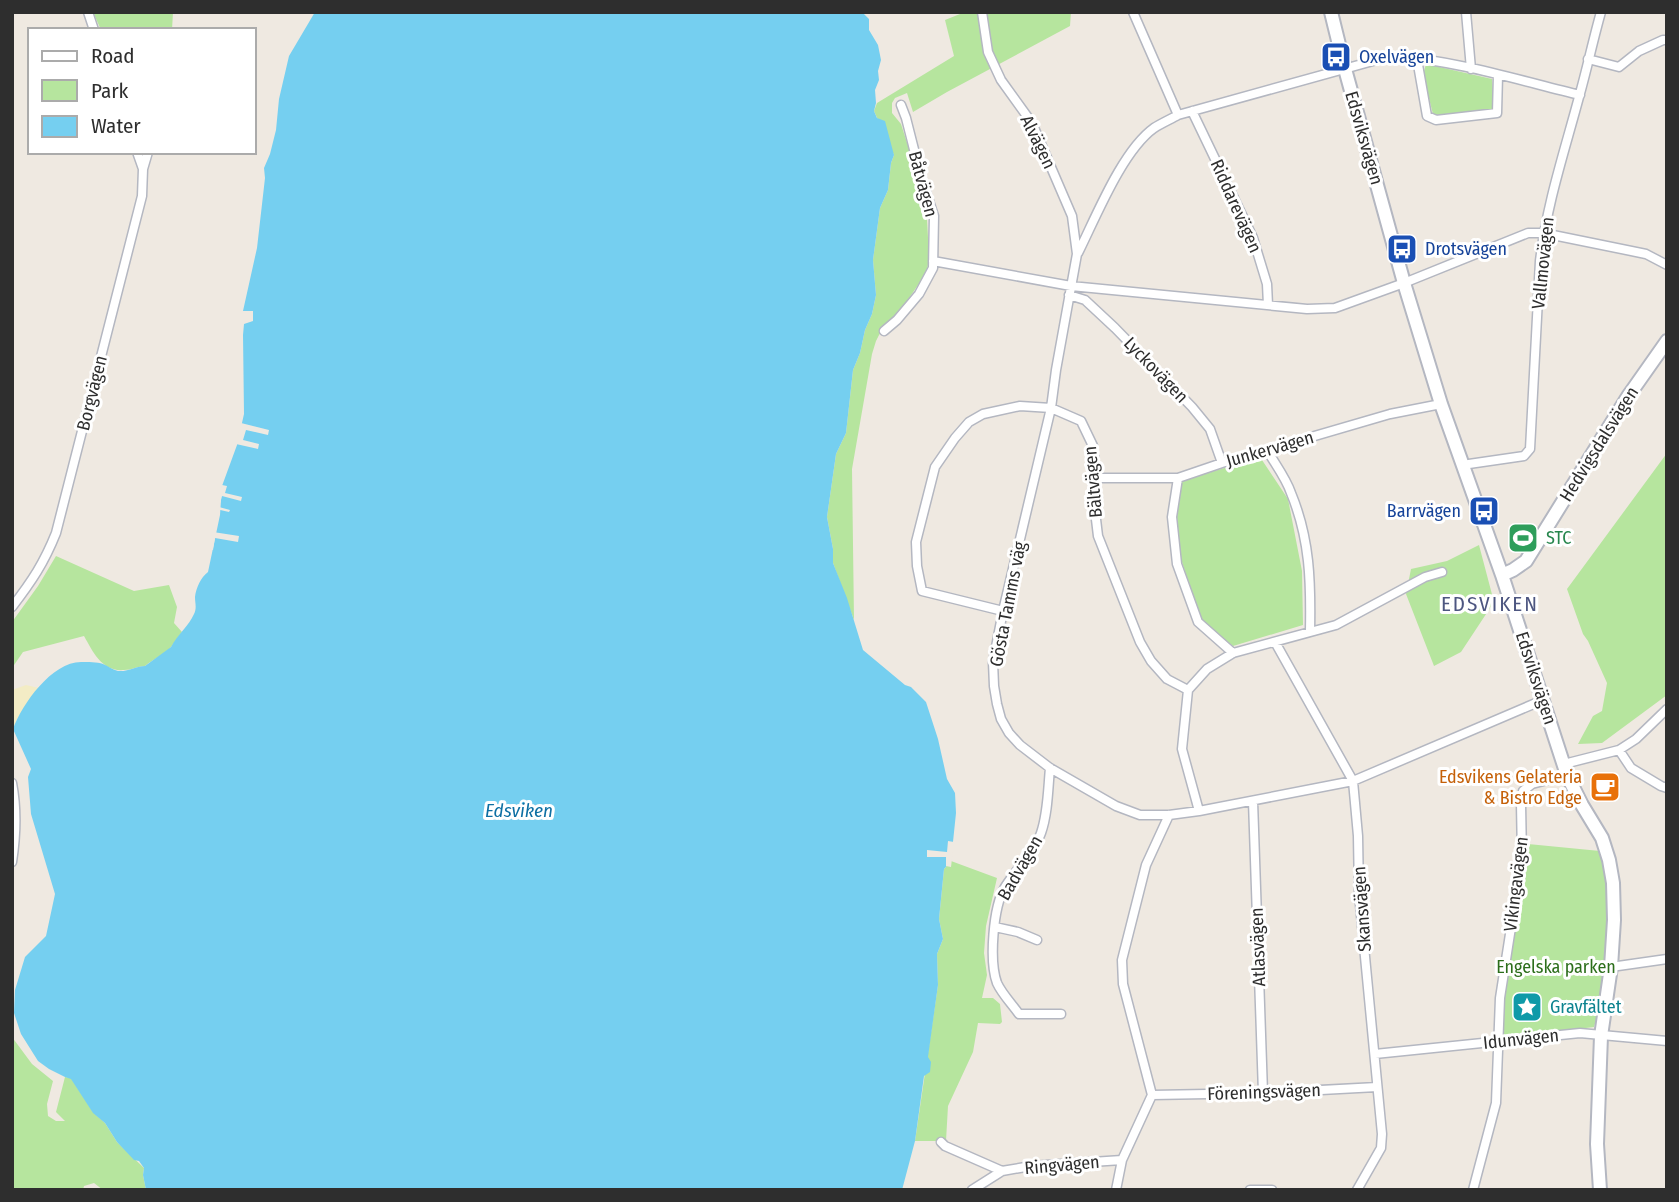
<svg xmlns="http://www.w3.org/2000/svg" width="1679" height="1202" viewBox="0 0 1679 1202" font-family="'Fira Sans Condensed',sans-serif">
  <rect width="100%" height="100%" fill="#efe9e1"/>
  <path fill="#b6e59e" d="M 93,12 L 173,12 L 172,30 L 101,30 Z
    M 965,12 L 1071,12 L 1070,26 L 947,92 L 913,112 L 907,93 L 895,98 L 892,103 L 892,113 L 901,124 L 918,177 L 916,182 L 921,191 L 927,219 L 929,256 L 927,272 L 907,301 L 881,331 L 876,341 L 872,354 L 852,469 L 854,620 L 833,563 L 833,549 L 827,517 L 836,454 L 846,433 L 853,370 L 860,353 L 865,330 L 872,314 L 876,295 L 873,260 L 880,208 L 888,190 L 891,163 L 894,155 L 874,111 L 877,103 L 954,56 L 945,20 Z
    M 1426,64 L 1492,79 L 1494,106 L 1490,112 L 1440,117 L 1433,114 L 1423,75 Z
    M 1667,453 L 1667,695 L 1602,743 L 1578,744 L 1593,716 L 1602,711 L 1607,683 L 1588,641 L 1583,634 L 1567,589 Z
    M 1260,457 L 1288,499 L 1302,571 L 1303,625 L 1233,646 L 1202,623 L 1181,559 L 1177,517 L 1182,481 Z
    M 1479,545 L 1494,602 L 1461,652 L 1434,666 L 1406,594 L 1411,569 L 1447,561 Z
    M 56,556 L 134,591 L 169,585 L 177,607 L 174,623 L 182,632 C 178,637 175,642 171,647 C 164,655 153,659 145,666 C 138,666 132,670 124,670 C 102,672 93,652 84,636 L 23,652 L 12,668 L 12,622 L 38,586 Z
    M 1528,844 L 1600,851 C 1611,897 1610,943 1602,989 C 1599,1001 1598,1015 1594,1027 L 1503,1038 L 1501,1035 L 1504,988 Z
    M 951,861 L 997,878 L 986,926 L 984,953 L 987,975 L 982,998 L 993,998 L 1000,1004 L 1002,1022 L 1000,1024 L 978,1023 L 973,1052 L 948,1106 L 946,1141 L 915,1141 L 938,985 L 937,954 L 943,939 L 939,919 L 944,869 Z
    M 12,1037 L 32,1064 L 53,1081 L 47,1104 L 48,1116 L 56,1121 L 65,1121 L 56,1112 L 65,1077 L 71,1078 L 93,1112 L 105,1123 L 117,1142 L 144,1168 L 143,1175 L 146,1190 L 103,1190 L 94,1183 L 84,1186 L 83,1190 L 12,1190 Z"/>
  <path fill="#f3ecc5" d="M 26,685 L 39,688 L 17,719 L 13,729 L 12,690 Z"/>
  <path fill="#75cff0" d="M 315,12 L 862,12 L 869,19 L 869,30 L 878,45 L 881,60 L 878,71 L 879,80 L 875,90 L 876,103 L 874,111 L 877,118 L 885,121 L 894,155 L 891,163 L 888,190 L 880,208 L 873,260 L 876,295 L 872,314 L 865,330 L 860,353 L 853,370 L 846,433 L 836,454 L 827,517 L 833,549 L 833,563 L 847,598 L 863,650 L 905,685 L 911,687 L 926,702 L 938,739 L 947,779 L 955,793 L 956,813 L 951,861 L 944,869 L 939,919 L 943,939 L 937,954 L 938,985 L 928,1057 L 931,1062 L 930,1072 L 924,1076 L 915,1141 L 902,1190 L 146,1190 L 143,1175 L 144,1168 L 139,1161 L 134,1160 L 117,1142 L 105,1123 L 93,1113 L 71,1079 L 65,1077 L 49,1069 L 38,1061 L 21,1034 L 14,1013 L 15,990 L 25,957 L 46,936 L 55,894 L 31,814 L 28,777 L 31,769 L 13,729 C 22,704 52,662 81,662 C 88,662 97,662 103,664 C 108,666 113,670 118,671 C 128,672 137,666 145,666 L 171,647 C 177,635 189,626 194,614 C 197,608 195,603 195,597 C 196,588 201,577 208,572 L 220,515 L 222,486 L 237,445 L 244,414 L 243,335 L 244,324 L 253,321 L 253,311 L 243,311 L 257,248 L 265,178 L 264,168 L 270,154 L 276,130 L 279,99 L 289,56 Z"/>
  <path fill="#efe9e1" d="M 241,423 L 269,430 L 268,435 L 246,430 L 243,440 L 259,444 L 258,449 L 236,444 Z
    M 222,485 L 227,486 L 225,493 L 242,497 L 241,501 L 222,496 L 219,507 L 230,510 L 229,512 L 216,509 L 219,496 L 217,495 L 218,491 L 220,491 Z
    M 213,532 L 239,536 L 238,542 L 215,538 L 213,550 L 210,549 Z
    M 948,841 L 954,842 L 951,867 L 946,866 L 946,857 L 927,857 L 927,850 L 947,852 Z"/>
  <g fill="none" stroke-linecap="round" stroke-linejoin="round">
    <g stroke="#b4b7c1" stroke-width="11">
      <path id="street" d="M 88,12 L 94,30
        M 982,12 L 988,52 L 1001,80 L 1032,123 L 1072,216 L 1077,254 L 1056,370 L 1051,408 L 1003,611 L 993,662 L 994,686 L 997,704 L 1001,719 L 1009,733 L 1020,745 L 1050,768 L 1116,806 L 1140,815 L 1169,815 L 1199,811 L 1353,781 L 1543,700
        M 1133,12 L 1178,115
        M 1466,12 L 1471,69
        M 1417,59 L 1427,116 L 1436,120 L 1497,113 L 1498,75
        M 1588,59 L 1619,67 L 1639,51 L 1663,40 L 1667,40
        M 1192,111 L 1253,238 L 1267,284 L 1268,305
        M 143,169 L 148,152
        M 1078,253 C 1096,217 1122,151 1154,128 C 1162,123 1171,119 1178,115 L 1391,56 C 1455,60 1518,80 1580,95
        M 933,261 L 1071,286 L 1307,309 L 1335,308 L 1404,283 L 1528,233 L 1543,233 L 1646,254 L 1667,265
        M 1069,295 L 1085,300 L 1115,328 L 1192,407 L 1210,429 L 1222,463
        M 884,331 L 897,320 L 919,294 L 933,268 L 934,216 L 921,177 L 906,118 L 901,105
        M 1267,450 C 1275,464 1286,478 1291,493 C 1310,539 1311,582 1310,631
        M 1462,465 L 1524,456 L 1530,449 L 1540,261 C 1547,203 1564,153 1579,97 C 1587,69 1593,40 1601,12
        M 1096,478 L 1178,478 L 1222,463 L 1390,414 L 1441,404
        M 1178,478 L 1172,517 L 1177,564 L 1198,622 L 1233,653
        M 12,607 C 32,581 44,563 56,533 L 142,196 L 143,169 L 137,152
        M 1003,611 L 922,591 L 917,566 L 916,542 L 935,467 L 955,438 L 969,422 L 983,414 L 1020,406 L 1051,408 L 1081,421 L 1093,446 L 1096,478 L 1095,511 L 1098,536 L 1140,642 L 1151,661 L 1167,679 L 1188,690
        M 1275,642 L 1353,781 L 1358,836 L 1359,894 L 1382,1134 L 1381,1148 L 1357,1190
        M 1619,750 L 1631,768 L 1661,786 L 1667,788
        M 1564,764 L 1619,750 L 1636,739 L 1667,709
        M 1050,768 C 1048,789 1048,813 1041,833 C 1035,850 1015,871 1005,887 C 993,907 989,961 997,983 C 1002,994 1012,1004 1019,1014 L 1061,1014
        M 12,783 C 17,809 16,836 12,862
        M 1253,801 L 1263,1093
        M 1199,811 L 1182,749 L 1188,690 L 1207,669 L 1233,653 L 1336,625 L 1425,577 L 1442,572
        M 995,927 L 1018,932 L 1037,940
        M 1611,967 L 1667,959
        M 1375,1054 L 1580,1033 L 1667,1041
        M 1152,1095 L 1263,1093 L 1377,1087
        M 941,1142 L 945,1146 L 1002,1171
        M 972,1190 L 1002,1171 L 1031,1166 L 1122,1160
        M 1116,1190 L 1122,1160 L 1152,1095 L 1123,984 L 1122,960 L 1146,865 L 1169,815
        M 1250,1190 L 1272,1190
        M 1473,1190 L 1496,1103 L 1500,998 L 1522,857 L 1521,804 L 1523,791 L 1532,784 L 1567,775"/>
    </g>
    <g stroke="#b4b7c1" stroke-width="16">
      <path id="secondary" d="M 1331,12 L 1345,69 L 1404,283 L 1441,404 L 1502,575 L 1567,775 L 1582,805 L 1602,838 L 1609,860 L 1613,883 L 1614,920 L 1611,967 L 1601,1036 L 1597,1144 L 1600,1190
        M 1502,575 L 1513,570 L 1526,561 L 1629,395 L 1667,341"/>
    </g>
    <use href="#street" stroke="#fff" stroke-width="8"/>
    <use href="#secondary" stroke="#fff" stroke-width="12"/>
  </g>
  <defs>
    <g id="bus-square" transform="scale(1.575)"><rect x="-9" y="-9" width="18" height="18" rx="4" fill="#1a4fb4" stroke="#fff"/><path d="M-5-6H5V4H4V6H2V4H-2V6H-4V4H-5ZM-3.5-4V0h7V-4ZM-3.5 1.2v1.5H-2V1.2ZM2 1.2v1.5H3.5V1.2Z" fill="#fff"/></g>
    <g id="stadium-square" transform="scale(1.575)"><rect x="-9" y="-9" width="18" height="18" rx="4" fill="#2e9e5b" stroke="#fff"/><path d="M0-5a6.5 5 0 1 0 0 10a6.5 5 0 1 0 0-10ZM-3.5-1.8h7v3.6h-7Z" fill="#fff"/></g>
    <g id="cafe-square" transform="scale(1.575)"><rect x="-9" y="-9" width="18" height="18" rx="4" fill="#e8710a" stroke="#fff"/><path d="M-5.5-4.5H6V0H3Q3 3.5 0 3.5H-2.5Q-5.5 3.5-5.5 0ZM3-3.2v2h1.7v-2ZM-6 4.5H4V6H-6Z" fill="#fff"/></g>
    <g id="sight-square" transform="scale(1.575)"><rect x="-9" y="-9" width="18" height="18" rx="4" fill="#0f9aa8" stroke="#fff"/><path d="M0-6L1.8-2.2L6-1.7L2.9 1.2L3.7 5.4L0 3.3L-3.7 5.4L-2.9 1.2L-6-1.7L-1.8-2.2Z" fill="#fff"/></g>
  </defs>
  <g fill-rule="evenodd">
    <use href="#bus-square" x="1336" y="57"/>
    <use href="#bus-square" x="1402" y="249"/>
    <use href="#bus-square" x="1484" y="511"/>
    <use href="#stadium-square" x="1523" y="538"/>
    <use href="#cafe-square" x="1605" y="787"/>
    <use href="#sight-square" x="1527" y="1007"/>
  </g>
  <g text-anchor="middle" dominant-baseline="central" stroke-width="6" stroke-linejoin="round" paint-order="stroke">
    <g font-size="18" fill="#164399" stroke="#fff" text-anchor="start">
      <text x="1359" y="57">Oxelvägen</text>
      <text x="1425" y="249">Drotsvägen</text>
      <text x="1461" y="511" text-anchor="end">Barrvägen</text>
    </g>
    <g font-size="18" fill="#2e2e2e" stroke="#fff">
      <text transform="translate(1364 138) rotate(74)">Edsviksvägen</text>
      <text transform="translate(1038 142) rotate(64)">Alvägen</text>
      <text transform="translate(923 184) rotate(75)">Båtvägen</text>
      <text transform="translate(1236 206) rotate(66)">Riddarevägen</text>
      <text transform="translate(1543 263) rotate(-84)">Vallmovägen</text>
      <text transform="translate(1156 370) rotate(46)">Lyckovägen</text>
      <text transform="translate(92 393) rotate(-76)">Borgvägen</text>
      <text transform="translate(1599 444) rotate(-58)">Hedvigsdalsvägen</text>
      <text transform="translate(1270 449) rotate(-16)">Junkervägen</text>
      <text transform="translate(1093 482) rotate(-95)">Bältvägen</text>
      <text transform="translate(1008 604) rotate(-79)">Gösta Tamms väg</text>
      <text transform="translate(1536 678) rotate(72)">Edsviksvägen</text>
      <text transform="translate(1020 868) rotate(-60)">Badvägen</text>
      <text transform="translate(1516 884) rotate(-83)">Vikingavägen</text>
      <text transform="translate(1362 909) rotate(-94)">Skansvägen</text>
      <text transform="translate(1258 947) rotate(-92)">Atlasvägen</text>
      <text transform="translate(1521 1039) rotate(-6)">Idunvägen</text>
      <text transform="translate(1264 1092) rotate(-2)">Föreningsvägen</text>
      <text transform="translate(1062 1165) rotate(-5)">Ringvägen</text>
    </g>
    <g font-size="18" fill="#27864d" stroke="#fff" text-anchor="start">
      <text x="1546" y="538">STC</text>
    </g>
    <g font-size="18" fill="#c56008" stroke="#fff" text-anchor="end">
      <text x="1582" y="777">Edsvikens Gelateria<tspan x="1582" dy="21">&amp; Bistro Edge</tspan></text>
    </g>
    <g font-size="18" fill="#2c6e1b" stroke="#fff">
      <text x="1556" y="967">Engelska parken</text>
    </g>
    <g font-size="18" fill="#0d838f" stroke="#fff" text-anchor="start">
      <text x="1550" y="1007">Gravfältet</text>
    </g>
    <g font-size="19" font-style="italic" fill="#0d6fa3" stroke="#fff">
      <text x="519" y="810">Edsviken</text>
    </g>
    <g font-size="21" letter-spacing="2" fill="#4d5680" stroke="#fff">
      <text x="1490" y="604">EDSVIKEN</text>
    </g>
  </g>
  <rect width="1679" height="1202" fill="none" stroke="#2e2e2e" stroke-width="28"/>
  <rect x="28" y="28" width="228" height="126" fill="#ffffff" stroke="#ababab" stroke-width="2"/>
  <rect x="42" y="51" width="35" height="10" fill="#ffffff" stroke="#ababab" stroke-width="2"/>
  <text x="91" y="63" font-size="21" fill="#2e2e2e">Road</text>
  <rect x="42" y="80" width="35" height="21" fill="#b6e59e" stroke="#ababab" stroke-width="2"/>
  <text x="91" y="98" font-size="21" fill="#2e2e2e">Park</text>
  <rect x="42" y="116" width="35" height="21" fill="#75cff0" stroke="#ababab" stroke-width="2"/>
  <text x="91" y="133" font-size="21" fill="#2e2e2e">Water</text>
</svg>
